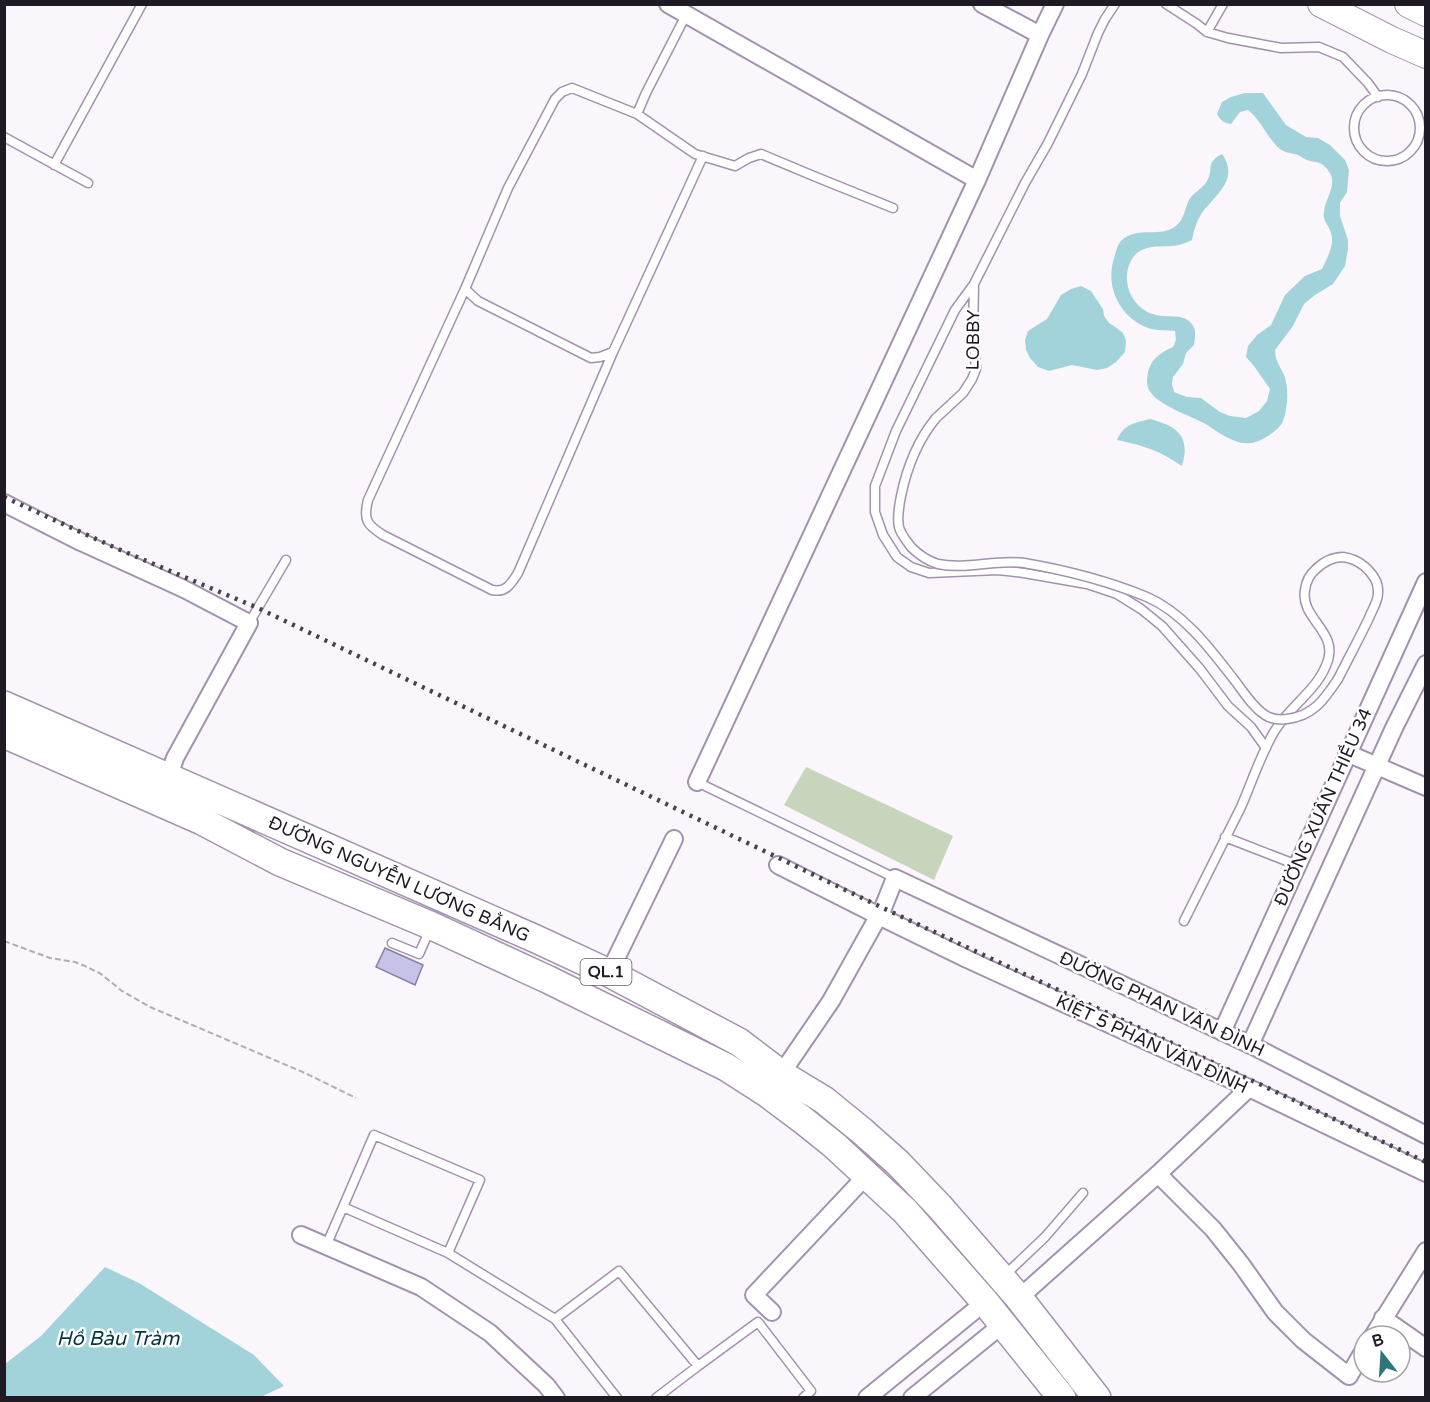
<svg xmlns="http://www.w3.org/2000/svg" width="1430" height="1402" viewBox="0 0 1430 1402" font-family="'Varela Round',sans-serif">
  <rect width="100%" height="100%" fill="#faf6fc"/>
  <path fill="#c7d5bd" d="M 806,767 L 953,836 L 934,880 L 784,805 Z"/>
  <path fill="#a2d3db" d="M 1245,93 L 1263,93 L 1286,125 L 1306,137 L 1318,138 L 1330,145 L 1345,160 L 1349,170 L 1347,192 L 1340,203 L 1340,216 L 1348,240 L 1348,249 L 1345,266 L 1333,284 L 1315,295 L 1304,304 L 1293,326 L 1275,350 C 1275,360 1280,366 1284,375 C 1289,388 1288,408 1283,421 C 1280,430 1259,443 1250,443 C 1234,445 1217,431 1204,423 C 1190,416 1156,404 1149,390 C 1146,384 1147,378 1148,372 C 1151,359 1161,352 1173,347 L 1176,340 L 1175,331 C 1167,330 1156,331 1148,328 C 1121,318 1106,289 1113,262 C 1115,255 1117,245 1121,241 C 1137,225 1162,239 1177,225 C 1184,219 1185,208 1189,200 C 1193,193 1200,190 1205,184 C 1216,170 1203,164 1222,154 C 1239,178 1218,193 1204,210 C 1197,219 1194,230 1192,240 C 1188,242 1183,244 1179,245 C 1166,248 1155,244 1142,250 C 1134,254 1131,259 1128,268 C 1123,288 1135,310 1156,315 C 1167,318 1182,313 1191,323 C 1197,329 1195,338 1194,345 L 1186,353 L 1183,364 L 1173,377 L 1172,384 L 1174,392 L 1187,397 L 1201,398 L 1220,412 L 1230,416 L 1246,418 L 1259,411 L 1267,401 L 1270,389 L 1254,366 L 1246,357 L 1248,346 L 1257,335 L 1271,325 L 1285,295 L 1305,276 L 1322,269 C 1327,258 1335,245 1331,233 C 1329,225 1322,221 1324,212 C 1326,194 1342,181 1323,165 C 1319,162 1315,162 1310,161 C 1306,160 1302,157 1298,155 C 1292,153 1285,153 1280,149 C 1267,138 1262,121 1248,110 L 1240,112 L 1231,124 C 1224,123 1221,121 1217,114 L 1222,102 L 1231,97 Z
    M 1081,286 L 1091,291 L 1103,309 L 1104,316 L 1109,323 L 1114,326 L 1123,333 L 1126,341 L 1125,352 L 1116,362 L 1107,368 L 1097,370 L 1072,365 L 1049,371 L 1038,367 L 1030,358 L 1026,350 L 1025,340 L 1028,331 L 1047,319 L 1061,295 L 1071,289 Z
    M 1150,419 C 1177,426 1191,436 1182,466 C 1158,450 1145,446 1117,440 C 1124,424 1134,423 1150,419 Z
    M 105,1267 L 139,1283 L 254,1355 L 284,1386 L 259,1398 L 5,1397 L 5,1364 L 41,1336 Z"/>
  <path fill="#c7c2e8" stroke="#8682a1" stroke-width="1.5" d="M 385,948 L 423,965 L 415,985 L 376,967 Z"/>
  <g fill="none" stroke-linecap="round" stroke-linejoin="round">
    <g stroke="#a392ae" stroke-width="11">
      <path id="service" d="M 1115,4 L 1105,19 L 1098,33 L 1082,74 L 1048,143 L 1025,183 L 974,284 L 955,310 L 896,431 L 875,486 L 875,512 L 883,535 L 897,557 L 911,567 L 929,573 L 998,570 L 1024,573 L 1087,584 L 1117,594 L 1141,609 L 1162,626 L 1200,669 L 1228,706 L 1251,727 L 1266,748
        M 1166,4 L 1197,24 L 1207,32 L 1228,38 L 1281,48 L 1319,47 L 1343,57 L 1368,83 L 1378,97
        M 686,15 L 646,93 L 637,114 L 695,154 L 735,166 L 749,158 L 761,154 L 816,177 L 893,208
        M 1207,32 L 1223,4
        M1354 128a33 33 0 1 1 66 0a33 33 0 1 1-66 0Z
        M 637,114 L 572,88 L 562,92 L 555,99 L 508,188 L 465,289 L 478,301 L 591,358 L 600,357 L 613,352 L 703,156
        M 4,137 L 88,183
        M 54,165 L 142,4
        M 465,289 L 368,500 C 363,520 367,525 383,535 L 492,590 C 506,593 511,584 518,573 L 613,352
        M 936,418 L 963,393 L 972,379 L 976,369 L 973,335 L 974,284
        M 249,623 L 286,560
        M 697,782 L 895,878
        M 1225,837 L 1297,865
        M 1184,921 C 1203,883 1222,845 1241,807 C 1252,782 1260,756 1274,732 C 1289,706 1319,690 1328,660 C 1337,631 1300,618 1305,590 C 1306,583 1309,575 1315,570 C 1322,563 1332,557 1343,557 C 1350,558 1358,561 1364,566 C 1371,572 1379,582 1378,593 C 1378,602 1372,610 1369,618 C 1359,639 1348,659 1338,679
        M 392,943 L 419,954 L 430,929
        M 326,1246 L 343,1207
        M 448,1253 L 343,1207 L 374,1135 L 480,1180 L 448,1253 L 555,1319 L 617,1398
        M 1004,1276 L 1045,1237 L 1083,1193
        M 555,1319 L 619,1271 L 698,1366 L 758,1322 L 811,1391 L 803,1398
        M 656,1398 L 698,1366"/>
    </g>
    <g stroke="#a392ae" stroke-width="20">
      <path id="minor" d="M 668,4 L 977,180
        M 982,4 L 1040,35
        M 4,503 L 81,542 L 184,589 L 249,623 L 175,758 L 166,785
        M 1347,753 L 1426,787
        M 697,782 L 977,180 L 1040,35 L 1055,4
        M 778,865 L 879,916 L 967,959 L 1249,1088 L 1426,1173
        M 609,973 L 674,839
        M 1222,1032 L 1426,582
        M 1250,1045 L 1394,728 L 1426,664
        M 777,1080 L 831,1001 L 883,908 L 895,878 L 1257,1048 L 1426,1135
        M 1158,1174 L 1213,1229 L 1241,1264 L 1275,1312 L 1303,1340 L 1349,1376 L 1364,1350
        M 301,1235 L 421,1287 L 490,1333 L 546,1385 L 556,1398
        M 1019,1298 L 1158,1174 L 1249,1088
        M 772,1312 L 754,1295 L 867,1175
        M 1383,1318 L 1426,1348
        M 1373,1336 L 1426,1251
        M 867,1398 L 985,1302
        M 912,1398 L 1003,1324"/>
    </g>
    <g stroke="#a392ae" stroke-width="28">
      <path id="primary" d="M 1321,4 L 1392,40 L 1426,55
        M 1408,4 L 1426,13"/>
    </g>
    <g stroke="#a392ae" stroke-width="30">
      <path id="trunk" d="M 4,705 L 536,939 L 609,973 L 739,1042 L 781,1074 L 824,1100 L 862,1131 L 898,1163 L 940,1207 L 1019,1298 L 1097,1398
        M 4,734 L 202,821 L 280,862 L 432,926 L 549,980 L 726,1067 L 768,1094 L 804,1121 L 834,1145 L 905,1211 L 985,1302 L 1062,1398"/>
    </g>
    <path stroke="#b2adb5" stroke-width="2" stroke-dasharray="6 3" stroke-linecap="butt" d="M 4,941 L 50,958 L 75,962 L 85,966 L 101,974 L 122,991 L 150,1007 L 305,1073 L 356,1098"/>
    <use href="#service" stroke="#fff" stroke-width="8"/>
    <use href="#minor" stroke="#fff" stroke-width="16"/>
    <use href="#primary" stroke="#fff" stroke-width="26"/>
    <use href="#trunk" stroke="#fff" stroke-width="27"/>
    <path stroke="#47424c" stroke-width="4.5" stroke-dasharray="3 6" stroke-linecap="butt" d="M 4,497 L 118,549 L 258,608 L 883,908 L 1426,1162"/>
    <g stroke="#a392ae" stroke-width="11" stroke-linecap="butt">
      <path id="service-bridge" d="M 936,418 C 917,441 907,467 901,496 C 899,506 897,518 899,527 C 901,535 907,541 911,547 C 918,554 928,561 938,564 C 966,570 996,559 1024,563 C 1065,570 1108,581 1147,597 C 1182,612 1209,647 1232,677 C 1242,689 1251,706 1265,715 C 1271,719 1279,720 1287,719 C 1313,716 1324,700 1338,679"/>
    </g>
    <use href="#service-bridge" stroke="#fff" stroke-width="8"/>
  </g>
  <g text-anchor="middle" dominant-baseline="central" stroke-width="5" stroke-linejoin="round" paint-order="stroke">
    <rect fill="#fff" stroke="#635f66" stroke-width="1.5" x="580.5" y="959" width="51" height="26" rx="4.5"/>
    <g font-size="16" font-weight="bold" fill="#201a25">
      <text x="606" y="972">QL.1</text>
    </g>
    <g font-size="18" fill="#201a25" stroke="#fff">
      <text transform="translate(973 340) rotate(-89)">LOBBY</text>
      <text transform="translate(1323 807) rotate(-66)">ĐƯỜNG XUÂN THIỀU 34</text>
      <text transform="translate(399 879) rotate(24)">ĐƯỜNG NGUYỄN LƯƠNG BẰNG</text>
      <text transform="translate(1162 1004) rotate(25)">ĐƯỜNG PHAN VĂN ĐÌNH</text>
      <text transform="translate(1152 1044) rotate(25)">KIỆT 5 PHAN VĂN ĐÌNH</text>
    </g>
    <g font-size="20" font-style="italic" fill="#06363c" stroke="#fff">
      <text x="118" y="1339">Hồ Bàu Tràm</text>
    </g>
  </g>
  <rect width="1430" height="1402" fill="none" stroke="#201a25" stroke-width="12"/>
  <g transform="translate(1382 1354) rotate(343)"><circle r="28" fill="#ffffff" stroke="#a6a3a8" stroke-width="1.5"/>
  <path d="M0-4.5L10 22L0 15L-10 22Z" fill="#2d7778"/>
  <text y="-9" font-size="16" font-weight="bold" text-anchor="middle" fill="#201a25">B</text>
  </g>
</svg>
